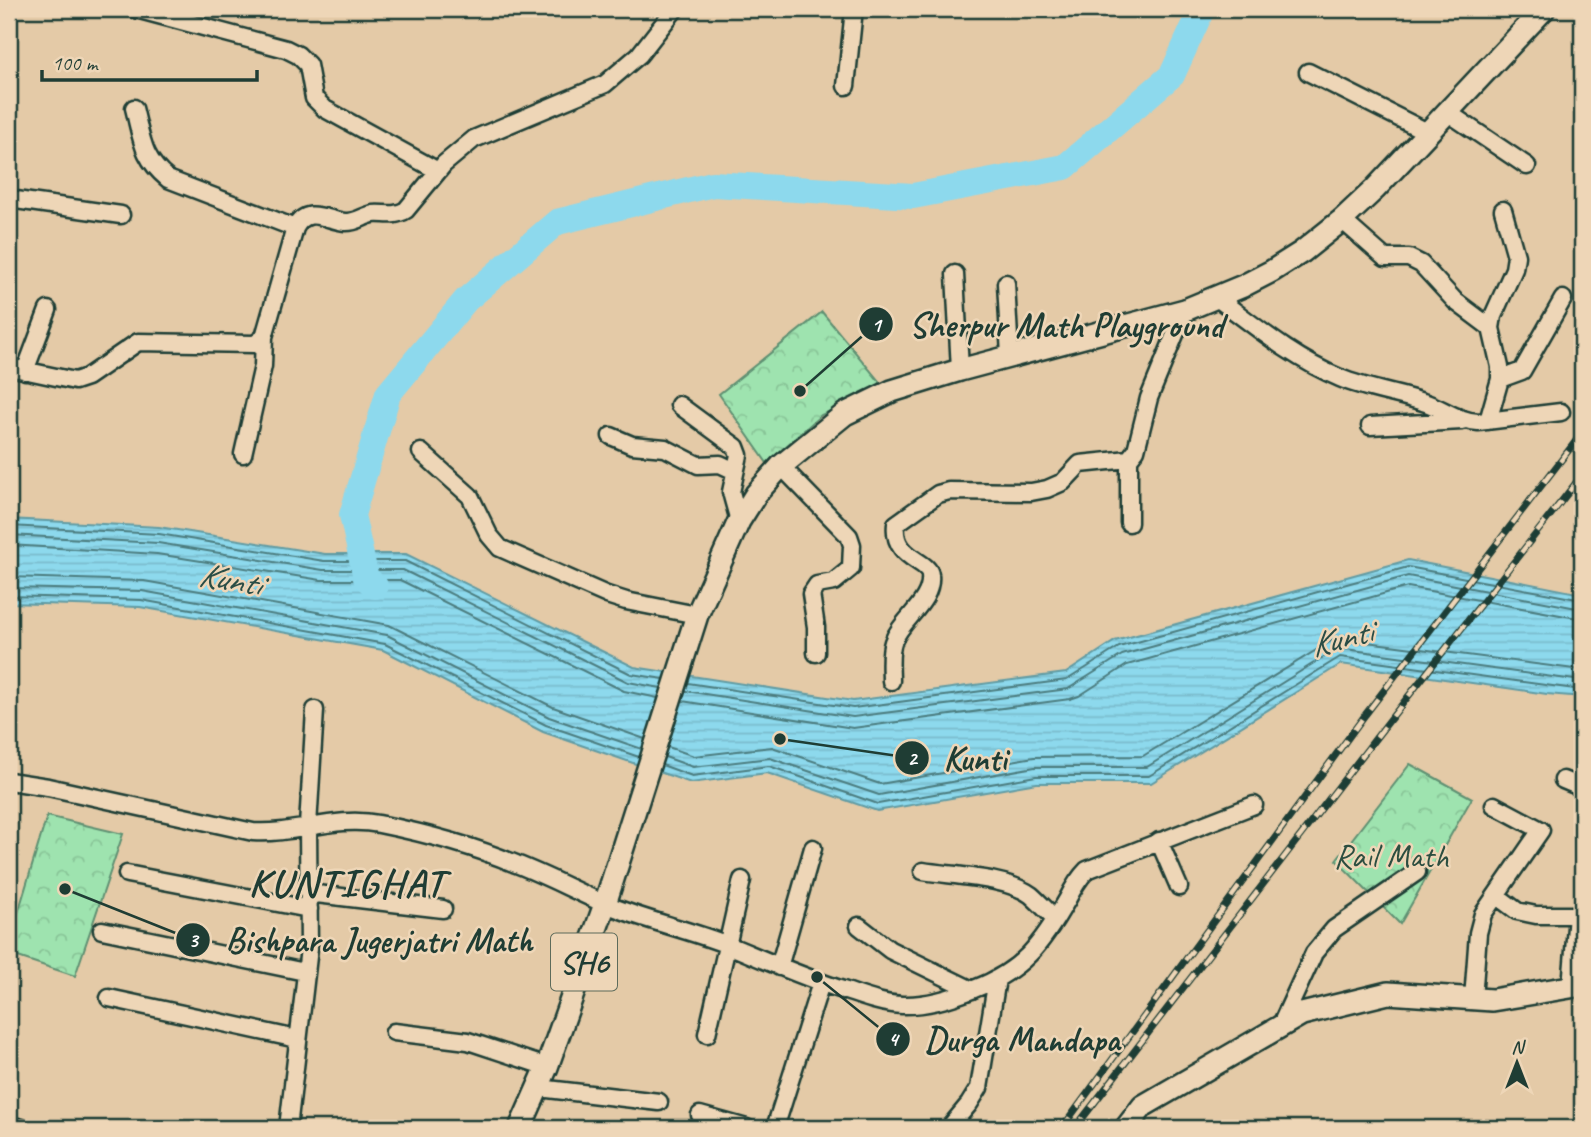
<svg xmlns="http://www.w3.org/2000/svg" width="1591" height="1137" viewBox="0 0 1591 1137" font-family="Caveat,sans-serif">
  <defs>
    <pattern id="forest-crowns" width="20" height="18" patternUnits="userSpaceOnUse" patternTransform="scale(1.75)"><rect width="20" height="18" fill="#9ee3af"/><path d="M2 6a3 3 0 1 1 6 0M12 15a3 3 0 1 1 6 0" fill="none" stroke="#88c497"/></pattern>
    <pattern id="water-rules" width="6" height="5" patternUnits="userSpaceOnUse" patternTransform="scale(1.75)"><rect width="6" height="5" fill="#8dd9ed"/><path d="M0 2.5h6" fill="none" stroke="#79bbcc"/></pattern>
  </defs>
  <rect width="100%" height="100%" fill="#e4caa7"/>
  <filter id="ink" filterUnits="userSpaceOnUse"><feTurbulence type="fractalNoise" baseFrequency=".0143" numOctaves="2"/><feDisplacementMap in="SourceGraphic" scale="14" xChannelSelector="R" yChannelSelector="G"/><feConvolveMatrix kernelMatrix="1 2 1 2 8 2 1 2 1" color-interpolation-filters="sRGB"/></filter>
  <g filter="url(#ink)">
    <path fill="url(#forest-crowns)" stroke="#5e9072" stroke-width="2" d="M 822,312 L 884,387 L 821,415 L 767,463 L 719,394 Z
      M 1410,764 L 1472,798 L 1400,924 L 1336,860 Z
      M 47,816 L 123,834 L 75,976 L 9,954 L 9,943 Z"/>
    <path fill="url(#water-rules)" stroke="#619ba3" stroke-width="2" d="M 9,519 L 159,527 L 325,554 L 406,554 L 634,667 L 853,701 L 1066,673 L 1115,641 L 1408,560 L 1582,594 L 1582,697 L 1547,694 L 1341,664 L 1151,783 L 1037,783 L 877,811 L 767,773 L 691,783 L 543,732 L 383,650 L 140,607 L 9,603 Z"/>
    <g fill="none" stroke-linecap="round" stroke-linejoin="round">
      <path stroke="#4b7b7e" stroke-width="2" d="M 9,526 L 159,534 L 324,561 L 405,561 L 631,674 L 664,679
        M 9,535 L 158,543 L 323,570 L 403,570 L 628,682 L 661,688
        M 9,545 L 157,554 L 321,580 L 400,580 L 624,691 L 658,698
        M 9,577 L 144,581 L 389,625 L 553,707 L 645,739
        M 9,588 L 142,591 L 387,635 L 549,717 L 642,749
        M 9,596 L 141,600 L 385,644 L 546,725 L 639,757
        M 688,683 L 853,708 L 1067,680 L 1119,647 L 1408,567 L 1582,600
        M 686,691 L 853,717 L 1068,689 L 1122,655 L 1408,576 L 1582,609
        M 682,701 L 853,728 L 1070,699 L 1079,696 L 1127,665 L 1408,587 L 1582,619
        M 668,747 L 694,756 L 772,747 L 880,784 L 1034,757 L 1143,756 L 1336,638 L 1582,670
        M 665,757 L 693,767 L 770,758 L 879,795 L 1035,767 L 1147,767 L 1338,648 L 1582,681
        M 662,765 L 692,776 L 769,766 L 878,804 L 1036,776 L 1149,776 L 1340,657 L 1582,690"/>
      <path stroke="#8dd9ed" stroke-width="26" d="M 375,586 L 366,578 L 352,515 L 388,394 L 466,300 L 557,222 L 713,184 L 913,196 L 1065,167 L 1172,75 L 1202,9"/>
      <g stroke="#1f3d34" stroke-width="21">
        <path id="minor" d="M 136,9 L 286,49 L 298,55 L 308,65 L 314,98 L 325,109 L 438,171
          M 1308,72 L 1429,133
          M 846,86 L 854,9
          M 134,108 C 142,139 142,158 168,179 L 295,228
          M 1447,112 L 1527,166
          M 9,199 L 121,215
          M 1342,220 L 1385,258 L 1409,258 L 1421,264 L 1455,301 L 1491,328
          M 955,274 L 960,370
          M 1006,283 L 1010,356
          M 1217,298 C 1256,327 1294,359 1340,378 C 1366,389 1396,393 1423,402 C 1443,408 1457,421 1478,422 L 1561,412
          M 9,367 L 75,381 L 87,377 L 138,342 L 255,344 L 264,337 L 295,228 C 307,205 326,220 345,222 C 356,223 363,216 373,214 C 385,213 395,217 406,210 L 444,164 L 474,139 L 605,84 L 639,55 L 675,9
          M 25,371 L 48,310
          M 1500,379 L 1522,371 L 1563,299
          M 679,405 L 736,447 L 739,455 L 731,492 L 739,521
          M 1488,421 L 1500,379 L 1500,367 L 1491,328 L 1493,316 L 1514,269 L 1516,256 L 1503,210
          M 1370,426 L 1462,421
          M 611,436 L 632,445 L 665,448 L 698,465 L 720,464 L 735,471
          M 421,452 L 470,496 L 489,535 L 500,548 L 607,595 L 626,601 L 697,615
          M 243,454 L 263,366 L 264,337
          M 1129,459 L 1129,523
          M 781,466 L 849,536 L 852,545 L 851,568 L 834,582 L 817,585 L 811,594 L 816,627 L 816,653
          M 891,681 C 891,669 889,654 893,642 C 901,619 933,602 930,575 C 929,560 892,559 896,524 L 938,494 L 949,491 L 1031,492 L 1047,489 L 1063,482 L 1080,464 L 1129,459 L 1136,450 L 1149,398 L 1185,310
          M 1563,780 L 1582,788
          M 9,781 L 48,787 L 253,832 C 295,835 336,815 379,824 C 424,833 473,846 516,864 C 545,875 573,890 603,903 C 643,920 687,929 728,945 C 767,961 805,978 846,991 C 864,997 882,1004 902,1005 C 926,1006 952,998 974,989 C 1022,971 1042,944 1067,900 C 1073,888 1078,879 1087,870 L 1254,805
          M 1159,841 L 1179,887
          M 923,871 C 954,876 1006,877 1031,895 C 1039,902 1047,911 1055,918
          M 127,874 L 309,909
          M 308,893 L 443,909
          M 1497,896 L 1517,911 L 1536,915 L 1577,915 L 1571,986
          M 859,926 L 890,950 L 972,990
          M 102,930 L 305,972
          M 779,967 L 813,848
          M 109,998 L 297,1039
          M 1473,999 L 1478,933 L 1483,914 L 1541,830 L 1494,805
          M 1280,1027 L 1314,953 L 1334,929 L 1417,872
          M 394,1032 L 468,1041 L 547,1067
          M 707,1034 L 742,880
          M 539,1088 L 659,1102
          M 700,1115 L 747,1128
          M 9,1125 L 22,1128
          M 288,1128 L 309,948 L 308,826 L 315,710
          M 775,1128 L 821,983
          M 949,1128 L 969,1104 L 979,1088 L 997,979"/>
      </g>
      <g stroke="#1f3d34" stroke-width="26">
        <path id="major" d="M 520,1128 L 547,1067 L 605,904 L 697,615 L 739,521 L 756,494 L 781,466 L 845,414 L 892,391 L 960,370 L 1185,310 L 1243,286 L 1272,271 L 1302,252 L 1342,220 L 1375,189 L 1544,9
          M 1126,1128 L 1143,1106 L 1302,1014 L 1388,993 L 1492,1000 L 1582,985"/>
      </g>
      <use href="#minor" stroke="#eed6b7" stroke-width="16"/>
      <use href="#major" stroke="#eed6b7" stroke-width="21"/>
      <g stroke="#1f3d34" stroke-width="7">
        <path id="rail" d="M 1062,1128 L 1365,715 L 1582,433
          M 1075,1128 L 1389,721 L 1582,475"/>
      </g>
      <use href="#rail" stroke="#eed6b7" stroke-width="4.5" stroke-dasharray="13" stroke-linecap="butt"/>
    </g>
  </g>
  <g text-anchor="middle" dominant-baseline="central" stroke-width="5" stroke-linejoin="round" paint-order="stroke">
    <rect fill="#eed6b7" stroke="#5d6b5b" stroke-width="2" x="551" y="933.5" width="66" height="57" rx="5"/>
    <g font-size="32" font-weight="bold" fill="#1f3d34">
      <text x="584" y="962">SH6</text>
    </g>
    <g font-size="33" fill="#2c4e40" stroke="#eed6b7">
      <text x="1391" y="856">Rail Math</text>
    </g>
    <g font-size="35" font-style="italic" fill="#2a4d46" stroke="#eed6b7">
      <text transform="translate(230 579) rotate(10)">Kunti</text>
      <text transform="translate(1341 638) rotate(-14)">Kunti</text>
    </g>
    <g font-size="40" font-weight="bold" letter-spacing="2" fill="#1f3d34" stroke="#eed6b7">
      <text x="347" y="883">KUNTIGHAT</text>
    </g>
  </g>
  <path fill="none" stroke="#1f3d34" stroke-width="2.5" d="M800 391L876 324M780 739L912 758M65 889L193 940M817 977L893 1039"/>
  <g fill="#1f3d34" stroke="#eed6b7" stroke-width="2.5">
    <circle cx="800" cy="391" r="7"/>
    <circle cx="780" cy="739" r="7"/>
    <circle cx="65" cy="889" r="7"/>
    <circle cx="817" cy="977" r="7"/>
    <circle cx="876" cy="324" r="18"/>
    <circle cx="912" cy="758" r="18"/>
    <circle cx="193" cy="940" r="18"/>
    <circle cx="893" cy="1039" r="18"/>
  </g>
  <g font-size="21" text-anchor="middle" font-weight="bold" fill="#fff">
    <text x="876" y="332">1</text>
    <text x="912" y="765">2</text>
    <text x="193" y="947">3</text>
    <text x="893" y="1046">4</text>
  </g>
  <g font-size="35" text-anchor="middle" font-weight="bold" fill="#1f3d34" stroke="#eed6b7" stroke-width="5" stroke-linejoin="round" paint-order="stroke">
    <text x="1066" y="337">Sherpur Math Playground</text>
    <text x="975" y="770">Kunti</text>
    <text x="379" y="952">Bishpara Jugerjatri Math</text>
    <text x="1022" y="1051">Durga Mandapa</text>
  </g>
  <rect width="1591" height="1137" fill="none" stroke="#eed6b7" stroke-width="35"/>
  <rect x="18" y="18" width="1556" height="1102" fill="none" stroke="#1f3d34" stroke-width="2.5" filter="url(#ink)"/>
  <g transform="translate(1517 1063)" stroke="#eed6b7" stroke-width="5" paint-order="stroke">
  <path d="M0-5L12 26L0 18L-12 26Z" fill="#1f3d34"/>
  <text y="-10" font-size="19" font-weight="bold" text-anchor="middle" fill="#1f3d34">N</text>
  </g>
  <path d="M42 70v10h215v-10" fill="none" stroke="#1f3d34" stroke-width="3.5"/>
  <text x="52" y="70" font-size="21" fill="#1f3d34" stroke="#eed6b7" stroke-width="5" paint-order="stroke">100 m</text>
</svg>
